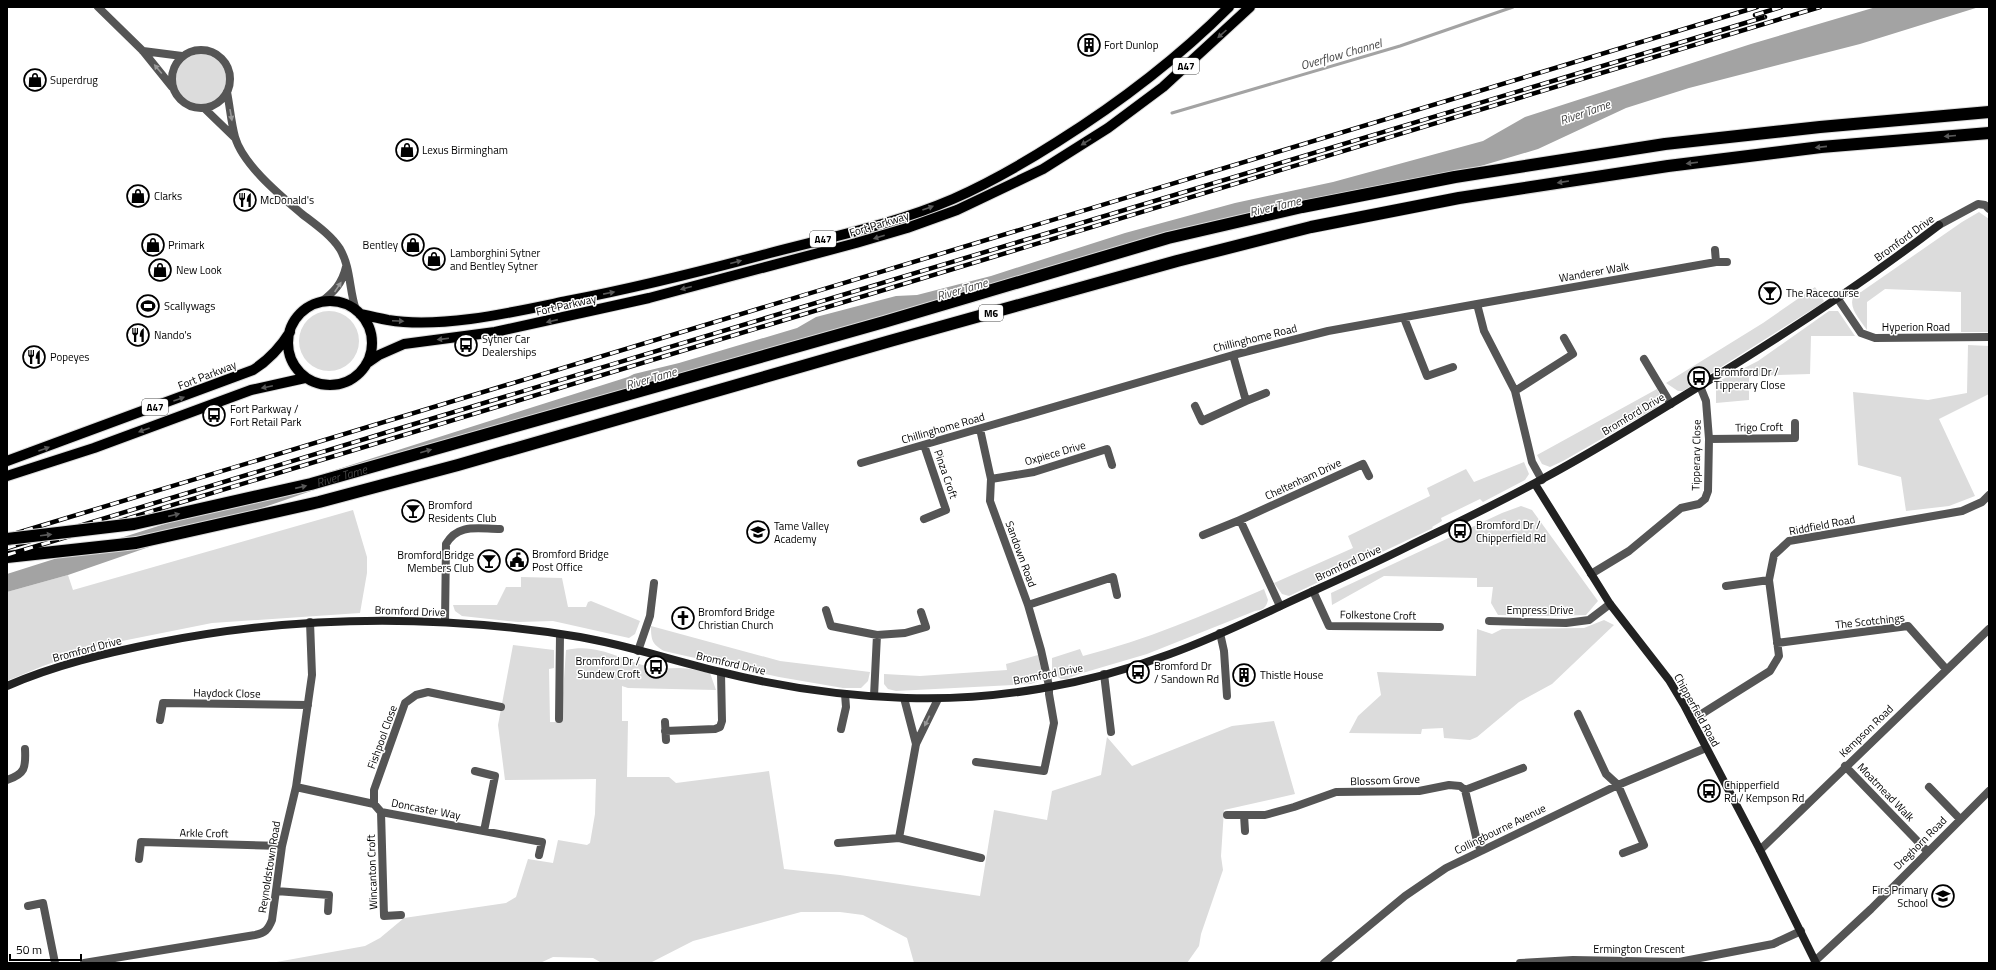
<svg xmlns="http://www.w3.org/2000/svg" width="1996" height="970" viewBox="0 0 1996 970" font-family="'Titillium Web',sans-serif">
  <rect width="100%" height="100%" fill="#fff"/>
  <path fill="#dcdcdc" d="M176 79a25 25 0 1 1 50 0a25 25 0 1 1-50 0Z
    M 1979,212 L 1989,219 L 1989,332 L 1961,332 L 1961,292 L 1885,289 L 1867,302 L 1867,330 C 1860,319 1845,305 1856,293 L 1861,292 L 1962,222 Z
    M 1815,287 L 1824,301 L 1821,304 L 1683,391 L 1678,391 L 1666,383 L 1763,323 Z
    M299 341a30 30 0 1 1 60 0a30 30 0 1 1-60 0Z
    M 1829,311 L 1838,311 L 1855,336 L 1811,336 L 1810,374 L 1749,376 L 1749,400 L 1716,403 L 1716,388 L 1719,381 L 1758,361 Z
    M 1968,345 L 1989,346 L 1989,394 L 1939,419 L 1975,496 L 1949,506 L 1906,511 L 1901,477 L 1858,465 L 1853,392 L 1928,400 L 1967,393 Z
    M 1657,389 L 1661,397 L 1657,407 L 1563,461 L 1550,467 L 1542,464 L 1537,455 Z
    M 1524,462 L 1529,474 L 1525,480 L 1483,502 L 1480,499 L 1441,518 L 1442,521 L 1432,527 L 1433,528 L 1289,596 L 1282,594 L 1274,583 L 1353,548 L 1348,536 L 1430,496 L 1427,488 L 1466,469 L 1474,482 Z
    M 1521,506 L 1532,510 L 1598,601 L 1586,615 L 1548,616 L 1498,615 L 1491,603 L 1493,587 L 1477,587 L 1477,578 L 1384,576 L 1332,605 L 1331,593 L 1502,513 Z
    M 353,510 L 367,557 L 367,573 L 360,613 L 212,623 L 102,645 L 43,666 L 7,681 L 7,592 L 68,575 L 73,590 Z
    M 521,577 L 562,578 L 568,607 L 586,607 L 588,602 L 591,601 L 640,621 L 635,634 L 629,638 L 553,621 L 518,622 L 462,616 L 455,611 L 453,605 L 497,605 L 506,587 L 521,587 Z
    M 1264,589 L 1268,600 C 1266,608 1263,610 1255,611 L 1147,654 L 1079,674 L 1067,679 L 1061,679 L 1052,673 L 1052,658 L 1080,649 L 1083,656 C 1146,640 1204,615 1264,589 Z
    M 1604,620 L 1614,625 L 1552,684 L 1519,702 L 1477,737 L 1470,740 L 1444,738 L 1443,728 L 1422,729 L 1421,734 L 1349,733 L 1358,716 L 1381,695 L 1377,672 L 1476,676 L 1477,629 L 1492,634 L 1502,629 L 1584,628 Z
    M 651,626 L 780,661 L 870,672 L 868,681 L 861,688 L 843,688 L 779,677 L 664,651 C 652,644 651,640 651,626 Z
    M 513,645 L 554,650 L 554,668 L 549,669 L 550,722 L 561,722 L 566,650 C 599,642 624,662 655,668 C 663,669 671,668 679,668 C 689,668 700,671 710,673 L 716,690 L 628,688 L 622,686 L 622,721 L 628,721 L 627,777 L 669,777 L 676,783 L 769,771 L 784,869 L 840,875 L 980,896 L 994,810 L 1047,820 L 1052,791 L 1101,775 L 1107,737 L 1132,766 L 1232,726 L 1274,721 L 1295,794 L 1224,810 L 1221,856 L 1223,870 L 1201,934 L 1199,946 L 1187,963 L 914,963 L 907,938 L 863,915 L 840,912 L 801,912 L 693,941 L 650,963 L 602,963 L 593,958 L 553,957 L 540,963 L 271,963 L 365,946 L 380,938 L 404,918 L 506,903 L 516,897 L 528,859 L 553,863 L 558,840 L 587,845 L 590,843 L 595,814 L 596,779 L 505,780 L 498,725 Z
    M 1038,655 L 1042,674 L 1038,681 L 1031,684 L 896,691 L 888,689 L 884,684 L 884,674 L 920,676 L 1007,670 L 1006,664 Z"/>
  <path fill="#a3a3a3" d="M 1876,7 L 1979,7 L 1860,44 L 1689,88 L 1626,108 L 1538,149 L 1414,186 L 1127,248 L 544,415 L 311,491 L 68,575 L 7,592 L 7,574 L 628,377 L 634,374 L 679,363 L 797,328 L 816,317 L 896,296 L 917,295 L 991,276 L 1125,233 L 1235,203 L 1333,182 L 1483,141 L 1525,117 L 1751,44 Z"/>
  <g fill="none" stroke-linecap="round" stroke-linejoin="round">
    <path stroke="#a3a3a3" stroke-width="3" d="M 1172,113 L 1400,46 L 1513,7"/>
    <g stroke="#dbdbdb" stroke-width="12">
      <path id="primary" d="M288 343a42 42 0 1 1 84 0a42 42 0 1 1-84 0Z
        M 360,314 C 369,316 378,318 388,320 C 441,329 514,312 567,301 C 635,288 703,271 770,253 C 831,237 895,224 953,199 C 989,183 1024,163 1057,142 C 1119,103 1177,59 1229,7
        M 366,364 L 379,355 L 404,344 L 495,332 L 649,298 L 856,243 L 907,228 L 957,210 L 1043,169 L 1108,128 L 1163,87 L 1250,7
        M 7,461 L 253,370 C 269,360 280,348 290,332
        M 7,476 L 94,448 L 251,390 L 305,378"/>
    </g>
    <g stroke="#dbdbdb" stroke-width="14">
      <path id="highway" d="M 7,557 L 136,543 L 319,502 L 458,465 L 890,341 L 1177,261 L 1311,227 L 1459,198 L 1668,166 L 1821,147 L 1989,133"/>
    </g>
    <path stroke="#555" stroke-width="8" d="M 98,7 L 143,51 L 172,87
      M172 79a29 29 0 1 1 58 0a29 29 0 1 1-58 0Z
      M 143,51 L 182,56
      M 227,92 C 230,107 231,122 235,137 C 243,165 281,196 302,214 C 315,224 331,235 340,249 C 351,268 349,290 356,310
      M 204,108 L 235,138
      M 1939,225 L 1978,204 L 1985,205 L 1989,209
      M 1715,250 L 1716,262
      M 1838,299 L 1861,333 L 1875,338 L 1989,337
      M 321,302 C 334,292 342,284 346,267
      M 1477,304 L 1716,262 L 1727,262
      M 1404,318 L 1427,376 L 1453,367
      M 1644,359 L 1671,404
      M 1515,391 L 1573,354 L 1564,338
      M 1246,401 L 1266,393
      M 1195,406 L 1202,421 L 1246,401 L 1233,355
      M 1709,439 L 1795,438 L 1795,423
      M 861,463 L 1233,355 L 1328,331 L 1477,304 L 1484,331 L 1515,391 L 1532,462 L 1542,480
      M 991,479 L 1034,472 L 1107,449 L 1112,465
      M 924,519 L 946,510 L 924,445
      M 1240,520 L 1280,606
      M 1203,535 L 1240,520 L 1363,464 L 1369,476
      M 1591,574 L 1629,551 L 1681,508 L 1699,504 L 1705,499 L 1708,491 L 1709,439 L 1706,401 L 1700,386
      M 1726,586 L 1769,580
      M 1313,591 L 1329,626 L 1440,627
      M 1028,605 L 1113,577 L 1117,595
      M 826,610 L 831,626 L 877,635 L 905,633 L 926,627 L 921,612
      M 1489,621 L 1566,623 L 1589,620 L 1610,604
      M 445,622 L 446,544 C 458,523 478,529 500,529
      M 1220,633 L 1224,651 L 1227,696
      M 1777,643 L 1908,626 L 1946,669
      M 638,651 L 650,616 L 654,583
      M 1104,674 L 1111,732
      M 874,696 L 877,635
      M 904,698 L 916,744
      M 1578,714 L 1606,774 L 1618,785 L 1644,845 L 1623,853
      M 559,719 L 560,635
      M 160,720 L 163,703 L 308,705
      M 1692,720 L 1770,671 L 1779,656 L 1769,580 L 1774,555 L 1789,541 L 1962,511 L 1982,502 L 1989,495
      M 665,722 L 666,740
      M 841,729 L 846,707 L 845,694
      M 665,731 L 715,729 L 720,727 L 722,721 L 721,673
      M 976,762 L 1044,771 L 1054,723 L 1049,694 L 1049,686 L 1041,650 L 1028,605 L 990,501 L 991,479 L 980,429
      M 1845,766 L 1927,851
      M 475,771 L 495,776 L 484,831
      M 7,780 C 25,774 26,768 25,749
      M 296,787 L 374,804 L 381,812 L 542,842 L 539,855
      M 1929,787 L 1960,819
      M 1465,790 L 1523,768
      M 374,804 L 374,790 L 405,703 L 416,695 L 428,692 L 501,707
      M 381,812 L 384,916 L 401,915
      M 1227,815 L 1265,815 L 1294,807 L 1336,792 L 1419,791 L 1449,785 L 1460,786 L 1465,790 L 1477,841 L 1481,851
      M 1244,815 L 1245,831
      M 899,838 L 916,744 L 938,699
      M 838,843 L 899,838 L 981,858
      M 1760,850 L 1989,629
      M 139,859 L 141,842 L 282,846
      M 276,891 L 329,895 L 328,911
      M 28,906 L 43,903 L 55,963
      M 1815,961 L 1871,909 L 1989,791
      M 84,963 L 255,935 C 265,933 268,930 272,920 L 282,846 L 296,787 L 312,675 L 310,622
      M 1324,963 L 1405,896 L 1446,868 L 1618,785 L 1706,748
      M 1520,963 L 1573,960 L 1679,962 L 1773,944 L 1801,931"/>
    <path stroke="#222" stroke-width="8" d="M 1535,484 L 1610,604 L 1669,680 L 1684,705 L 1760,850 L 1816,963
      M 7,686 C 55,665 106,653 156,643 C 296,615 439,614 580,637 C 627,645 674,661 721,672 C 781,687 843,696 906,698 C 994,701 1087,685 1170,654 C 1209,640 1247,622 1285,604 C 1326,585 1367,567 1407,547 C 1454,524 1501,502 1546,477 C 1598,449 1648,418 1698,387 C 1781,337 1862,284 1939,225"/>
    <use href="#primary" stroke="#000" stroke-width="10"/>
    <use href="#highway" stroke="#000" stroke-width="12"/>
    <g stroke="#000" stroke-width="4.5">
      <path id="rail" d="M 1755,15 L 1781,7
        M 7,536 L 1757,7
        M 7,548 L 391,431 L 1765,17
        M 7,555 L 1820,7"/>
    </g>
    <use href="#rail" stroke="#fff" stroke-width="3" stroke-dasharray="9" stroke-linecap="butt"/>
    <g stroke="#dbdbdb" stroke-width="14" stroke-linecap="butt">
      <g id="highway-bridge">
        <path id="s1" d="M 7,539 L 134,524 L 311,484 L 884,322 L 1168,238 L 1302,207 L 1455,177 L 1665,144 L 1820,127 L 1989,112"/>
      </g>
    </g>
    <use href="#highway-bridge" stroke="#000" stroke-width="12"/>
  </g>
  <defs><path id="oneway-solid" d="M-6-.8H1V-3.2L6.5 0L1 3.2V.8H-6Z"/></defs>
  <g fill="#595959">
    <use href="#oneway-solid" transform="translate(1222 34) rotate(138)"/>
    <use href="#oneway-solid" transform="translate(1950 136) rotate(175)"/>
    <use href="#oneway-solid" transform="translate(1086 142) rotate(148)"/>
    <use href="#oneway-solid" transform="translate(1821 147) rotate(174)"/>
    <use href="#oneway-solid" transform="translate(1692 163) rotate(173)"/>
    <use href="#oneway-solid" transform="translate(1563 182) rotate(171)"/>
    <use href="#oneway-solid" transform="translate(928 208) rotate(-20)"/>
    <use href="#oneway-solid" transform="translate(879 237) rotate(163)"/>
    <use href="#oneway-solid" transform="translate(736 262) rotate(-15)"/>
    <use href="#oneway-solid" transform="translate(686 288) rotate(165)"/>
    <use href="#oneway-solid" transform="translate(609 293) rotate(-11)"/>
    <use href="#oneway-solid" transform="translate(398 321) rotate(3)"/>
    <use href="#oneway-solid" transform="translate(552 321) rotate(167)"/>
    <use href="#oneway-solid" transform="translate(443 339) rotate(173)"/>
    <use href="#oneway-solid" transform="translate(267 387) rotate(168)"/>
    <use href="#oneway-solid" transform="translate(179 399) rotate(-20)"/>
    <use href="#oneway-solid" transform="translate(144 430) rotate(160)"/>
    <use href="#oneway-solid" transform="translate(44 449) rotate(-20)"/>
    <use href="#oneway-solid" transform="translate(426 451) rotate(-16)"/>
    <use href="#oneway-solid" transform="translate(301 487) rotate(-13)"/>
    <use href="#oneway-solid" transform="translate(174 515) rotate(-13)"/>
    <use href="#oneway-solid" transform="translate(46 535) rotate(-7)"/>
  </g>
  <g fill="#999">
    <use href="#oneway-solid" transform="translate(158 69) rotate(-130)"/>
    <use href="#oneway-solid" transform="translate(231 115) rotate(80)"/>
    <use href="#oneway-solid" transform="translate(338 287) rotate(-56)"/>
    <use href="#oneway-solid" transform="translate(927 721) rotate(116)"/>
  </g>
  <defs>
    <g id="building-ring" transform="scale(1.15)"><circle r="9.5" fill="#fff" stroke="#000" stroke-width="1.5"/><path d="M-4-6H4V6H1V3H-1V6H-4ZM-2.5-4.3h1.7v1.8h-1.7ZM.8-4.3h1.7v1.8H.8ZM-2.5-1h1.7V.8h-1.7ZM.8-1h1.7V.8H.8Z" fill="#000"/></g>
    <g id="shop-ring" transform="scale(1.15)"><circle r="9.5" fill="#fff" stroke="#000" stroke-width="1.5"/><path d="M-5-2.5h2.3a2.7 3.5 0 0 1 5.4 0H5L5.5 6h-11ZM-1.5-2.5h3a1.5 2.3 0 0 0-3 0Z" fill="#000"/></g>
    <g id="restaurant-ring" transform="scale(1.15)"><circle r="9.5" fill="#fff" stroke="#000" stroke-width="1.5"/><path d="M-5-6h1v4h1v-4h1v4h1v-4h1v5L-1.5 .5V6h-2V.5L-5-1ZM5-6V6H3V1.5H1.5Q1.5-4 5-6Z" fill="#000"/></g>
    <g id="bar-ring" transform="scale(1.15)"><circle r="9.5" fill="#fff" stroke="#000" stroke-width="1.5"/><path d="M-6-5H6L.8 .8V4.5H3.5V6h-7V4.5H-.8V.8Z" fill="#000"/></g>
    <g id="stadium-ring" transform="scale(1.15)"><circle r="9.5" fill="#fff" stroke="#000" stroke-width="1.5"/><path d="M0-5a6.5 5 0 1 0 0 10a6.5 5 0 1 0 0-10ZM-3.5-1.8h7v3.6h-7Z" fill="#000"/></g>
    <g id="bus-ring" transform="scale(1.15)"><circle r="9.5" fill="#fff" stroke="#000" stroke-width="1.5"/><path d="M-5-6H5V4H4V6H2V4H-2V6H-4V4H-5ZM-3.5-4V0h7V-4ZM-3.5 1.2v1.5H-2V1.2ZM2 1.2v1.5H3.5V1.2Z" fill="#000"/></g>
    <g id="school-ring" transform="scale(1.15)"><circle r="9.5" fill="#fff" stroke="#000" stroke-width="1.5"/><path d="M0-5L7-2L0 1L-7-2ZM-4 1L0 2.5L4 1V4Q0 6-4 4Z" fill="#000"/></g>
    <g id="civic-ring" transform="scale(1.15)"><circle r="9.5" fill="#fff" stroke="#000" stroke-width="1.5"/><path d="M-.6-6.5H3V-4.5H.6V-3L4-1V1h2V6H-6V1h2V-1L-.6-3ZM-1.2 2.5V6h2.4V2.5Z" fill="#000"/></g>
    <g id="church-ring" transform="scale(1.15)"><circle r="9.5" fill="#fff" stroke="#000" stroke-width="1.5"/><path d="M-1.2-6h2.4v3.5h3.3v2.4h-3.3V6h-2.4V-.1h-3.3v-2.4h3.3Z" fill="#000"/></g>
  </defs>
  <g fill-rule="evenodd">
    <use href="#building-ring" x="1089" y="45"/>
    <use href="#shop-ring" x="35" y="80"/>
    <use href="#shop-ring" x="407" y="150"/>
    <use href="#shop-ring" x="138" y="196"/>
    <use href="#restaurant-ring" x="245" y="200"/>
    <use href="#shop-ring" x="153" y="245"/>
    <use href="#shop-ring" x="413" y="245"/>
    <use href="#shop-ring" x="434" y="259"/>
    <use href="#shop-ring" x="160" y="270"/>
    <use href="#bar-ring" x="1770" y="293"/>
    <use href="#stadium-ring" x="148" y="306"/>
    <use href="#restaurant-ring" x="138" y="335"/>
    <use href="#bus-ring" x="466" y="345"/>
    <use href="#restaurant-ring" x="34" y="357"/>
    <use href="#bus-ring" x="1699" y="378"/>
    <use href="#bus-ring" x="214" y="415"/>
    <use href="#bar-ring" x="413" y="511"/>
    <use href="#bus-ring" x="1460" y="531"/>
    <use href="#school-ring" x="758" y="532"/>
    <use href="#civic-ring" x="517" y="560"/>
    <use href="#bar-ring" x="489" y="561"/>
    <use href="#church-ring" x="683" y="618"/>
    <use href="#bus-ring" x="656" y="667"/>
    <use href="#bus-ring" x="1138" y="672"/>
    <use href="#building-ring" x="1244" y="675"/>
    <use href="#bus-ring" x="1709" y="791"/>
    <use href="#school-ring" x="1943" y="896"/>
  </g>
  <g text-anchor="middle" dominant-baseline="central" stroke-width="3" stroke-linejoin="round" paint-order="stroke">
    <g fill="#fff" stroke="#4c4c4c" stroke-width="1">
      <rect x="1173" y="58" width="26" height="16" rx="3"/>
      <rect x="810" y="231" width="26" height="16" rx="3"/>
      <rect x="979" y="305" width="24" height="16" rx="3"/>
      <rect x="142" y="399" width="26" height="16" rx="3"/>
    </g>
    <g font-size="10" font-weight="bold" fill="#000">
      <text x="1186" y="66">A47</text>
      <text x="823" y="239">A47</text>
      <text x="991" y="313">M6</text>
      <text x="155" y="407">A47</text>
    </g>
    <g font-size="11" fill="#000" stroke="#fff" text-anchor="start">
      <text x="1104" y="45">Fort Dunlop</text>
      <text x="50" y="80">Superdrug</text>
      <text x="422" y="150">Lexus Birmingham</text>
      <text x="154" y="196">Clarks</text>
      <text x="260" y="200">McDonald's</text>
      <text x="168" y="245">Primark</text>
      <text x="398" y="245" text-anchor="end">Bentley</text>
      <text x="450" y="253">Lamborghini Sytner<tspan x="450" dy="13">and Bentley Sytner</tspan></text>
      <text x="176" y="270">New Look</text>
      <text x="1786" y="293">The Racecourse</text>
      <text x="164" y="306">Scallywags</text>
      <text x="154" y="335">Nando's</text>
      <text x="482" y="339">Sytner Car<tspan x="482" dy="13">Dealerships</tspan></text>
      <text x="50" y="357">Popeyes</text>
      <text x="1714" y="372">Bromford Dr /<tspan x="1714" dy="13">Tipperary Close</tspan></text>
      <text x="230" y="409">Fort Parkway /<tspan x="230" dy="13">Fort Retail Park</tspan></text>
      <text x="428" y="505">Bromford<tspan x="428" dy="13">Residents Club</tspan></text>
      <text x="1476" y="525">Bromford Dr /<tspan x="1476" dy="13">Chipperfield Rd</tspan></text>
      <text x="774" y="526">Tame Valley<tspan x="774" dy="13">Academy</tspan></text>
      <text x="532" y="554">Bromford Bridge<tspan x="532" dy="13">Post Office</tspan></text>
      <text x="474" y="555" text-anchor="end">Bromford Bridge<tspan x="474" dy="13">Members Club</tspan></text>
      <text x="698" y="612">Bromford Bridge<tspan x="698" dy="13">Christian Church</tspan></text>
      <text x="640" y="661" text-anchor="end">Bromford Dr /<tspan x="640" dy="13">Sundew Croft</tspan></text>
      <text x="1154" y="666">Bromford Dr<tspan x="1154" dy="13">/ Sandown Rd</tspan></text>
      <text x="1260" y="675">Thistle House</text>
      <text x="1724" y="785">Chipperfield<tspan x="1724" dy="13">Rd / Kempson Rd</tspan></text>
      <text x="1928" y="890" text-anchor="end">Firs Primary<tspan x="1928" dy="13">School</tspan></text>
    </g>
    <g font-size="11" fill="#000" stroke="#fff">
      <text transform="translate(879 224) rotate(-17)">Fort Parkway</text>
      <text transform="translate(1904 238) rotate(-36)">Bromford Drive</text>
      <text transform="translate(1594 272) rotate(-10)">Wanderer Walk</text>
      <text transform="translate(566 305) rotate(-13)">Fort Parkway</text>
      <text x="1916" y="327">Hyperion Road</text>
      <text transform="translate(1255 338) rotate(-14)">Chillinghome Road</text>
      <text transform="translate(207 375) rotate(-21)">Fort Parkway</text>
      <text transform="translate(1633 414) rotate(-31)">Bromford Drive</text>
      <text transform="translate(1759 427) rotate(-1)">Trigo Croft</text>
      <text transform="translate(943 428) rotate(-16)">Chillinghome Road</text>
      <text transform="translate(1055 453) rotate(-16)">Oxpiece Drive</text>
      <text transform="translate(1696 455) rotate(-89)">Tipperary Close</text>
      <text transform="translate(946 474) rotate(71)">Pinza Croft</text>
      <text transform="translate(1303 479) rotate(-25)">Cheltenham Drive</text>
      <text transform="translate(1822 525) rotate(-11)">Riddfield Road</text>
      <text transform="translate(1021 554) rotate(70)">Sandown Road</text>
      <text transform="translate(1348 563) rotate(-25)">Bromford Drive</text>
      <text x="1540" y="610">Empress Drive</text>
      <text transform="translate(410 611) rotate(2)">Bromford Drive</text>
      <text transform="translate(1378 615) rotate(1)">Folkestone Croft</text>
      <text transform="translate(1870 621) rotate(-6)">The Scotchings</text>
      <text transform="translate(87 649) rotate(-15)">Bromford Drive</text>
      <text transform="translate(731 663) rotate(13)">Bromford Drive</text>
      <text transform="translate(1048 674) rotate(-11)">Bromford Drive</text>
      <text transform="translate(227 693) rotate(1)">Haydock Close</text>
      <text transform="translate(1697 710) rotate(61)">Chipperfield Road</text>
      <text transform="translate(1866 731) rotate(-44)">Kempson Road</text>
      <text transform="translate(382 737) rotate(-70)">Fishpool Close</text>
      <text transform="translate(1385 780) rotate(-2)">Blossom Grove</text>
      <text transform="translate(1886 792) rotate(46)">Moatmead Walk</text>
      <text transform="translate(426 809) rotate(11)">Doncaster Way</text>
      <text transform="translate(1500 829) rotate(-26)">Collingbourne Avenue</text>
      <text transform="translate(204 833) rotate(1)">Arkle Croft</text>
      <text transform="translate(1920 843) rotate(-45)">Dreghorn Road</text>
      <text transform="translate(269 867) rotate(-81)">Reynoldstown Road</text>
      <text transform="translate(372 872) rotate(-92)">Wincanton Croft</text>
      <text x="1639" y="949">Ermington Crescent</text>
    </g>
    <g font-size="12" font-style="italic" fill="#444" stroke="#fff">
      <text transform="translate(1341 54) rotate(-16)">Overflow Channel</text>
      <text transform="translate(1585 112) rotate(-19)">River Tame</text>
      <text transform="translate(1275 206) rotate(-13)">River Tame</text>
      <text transform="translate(962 289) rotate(-16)">River Tame</text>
      <text transform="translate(651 378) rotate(-16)">River Tame</text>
      <text stroke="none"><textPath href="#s1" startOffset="341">River Tame</textPath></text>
    </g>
  </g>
  <rect width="1996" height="970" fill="none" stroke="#000000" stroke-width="16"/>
  <path d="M10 954v6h71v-6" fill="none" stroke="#000000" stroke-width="2"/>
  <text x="16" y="954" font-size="12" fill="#000000" stroke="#ffffff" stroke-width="3" paint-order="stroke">50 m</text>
</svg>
